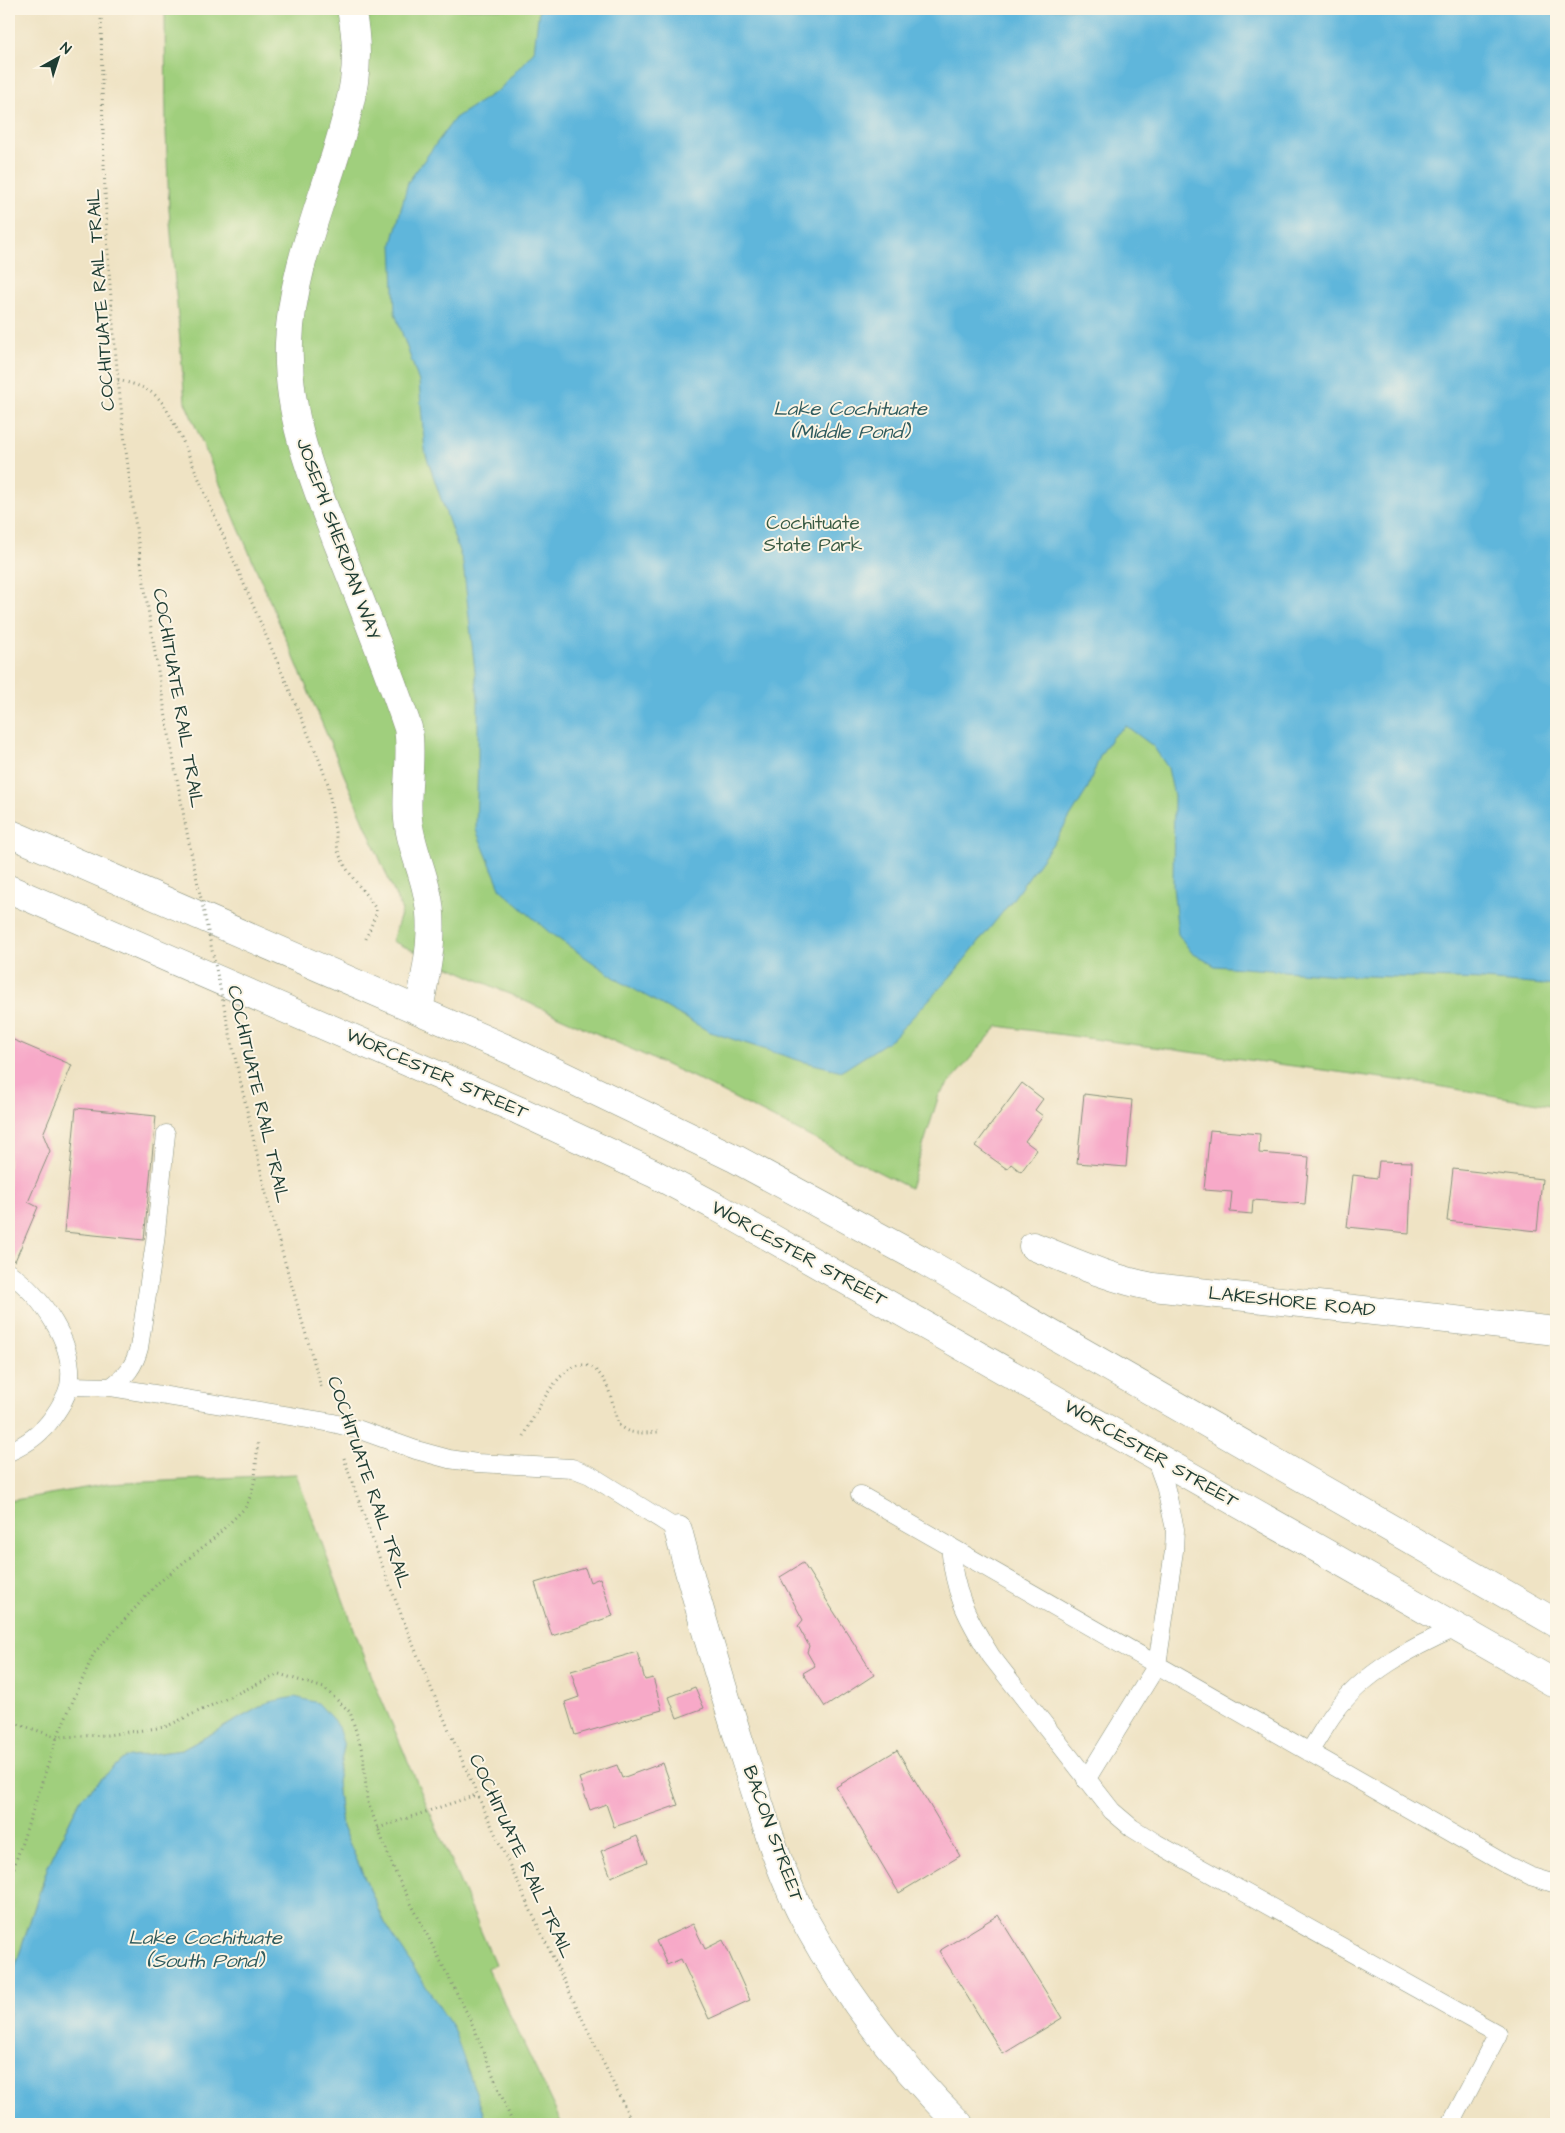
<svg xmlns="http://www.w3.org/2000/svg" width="1565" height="2133" viewBox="0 0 1565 2133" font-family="'Architects Daughter',sans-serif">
  <rect width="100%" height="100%" fill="#fcf5e5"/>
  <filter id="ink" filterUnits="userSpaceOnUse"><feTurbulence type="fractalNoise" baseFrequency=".02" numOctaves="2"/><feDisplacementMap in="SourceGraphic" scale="10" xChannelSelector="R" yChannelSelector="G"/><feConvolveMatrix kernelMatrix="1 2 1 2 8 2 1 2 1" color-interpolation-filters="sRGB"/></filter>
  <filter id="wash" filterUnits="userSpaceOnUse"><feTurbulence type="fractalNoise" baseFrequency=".0096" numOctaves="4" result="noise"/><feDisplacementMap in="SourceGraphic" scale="20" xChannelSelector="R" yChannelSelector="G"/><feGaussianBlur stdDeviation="1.12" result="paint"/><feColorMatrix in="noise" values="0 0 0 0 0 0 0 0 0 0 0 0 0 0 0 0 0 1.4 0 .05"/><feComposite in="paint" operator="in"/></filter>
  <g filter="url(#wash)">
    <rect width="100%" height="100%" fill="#efe3c4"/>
    <path fill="#a0cf7d" stroke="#608658" d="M 165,9 L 1556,9 L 1556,1106 L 1426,1084 L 998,1026 L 939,1095 L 910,1188 L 693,1077 L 392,941 L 402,911 L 185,402 L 169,209 L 166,130 Z
      M 296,1474 L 374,1682 L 495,1964 L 488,1969 L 562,2124 L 487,2124 L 385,1923 L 342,1827 L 337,1782 L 344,1746 L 269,1702 L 182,1750 L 124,1758 L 81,1798 L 48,1866 L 9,1986 L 9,1501 L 108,1484 Z"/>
    <path fill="#5eb6db" stroke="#3e7a88" d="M 539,9 L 1556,9 L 1556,986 L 1483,980 L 1339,975 L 1215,966 L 1192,953 L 1178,934 L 1173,886 L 1174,796 L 1168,768 L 1153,746 L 1126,726 L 1112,737 L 1100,756 L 1087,790 L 1057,838 L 1010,903 L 953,974 L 892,1039 L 842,1071 L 801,1061 L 710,1032 L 621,982 L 550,933 L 501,890 L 476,830 L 478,756 L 478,698 L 463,563 L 425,452 L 419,382 L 395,313 L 392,244 L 408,182 L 455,118 L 500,89 L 534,51 Z
      M 295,1697 L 318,1703 L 337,1724 L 344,1746 L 337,1782 L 342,1827 L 385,1923 L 453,2028 L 487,2124 L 9,2124 L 9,1986 L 48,1866 L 81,1798 L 124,1758 L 182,1750 L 269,1702 Z"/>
    <g id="blocks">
      <path fill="#f7a9c8" d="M 9,1038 L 72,1065 L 43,1134 L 50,1151 L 28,1202 L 38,1207 L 15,1261 L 9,1258 Z
        M 1022,1083 L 1043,1099 L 1035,1110 L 1043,1116 L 1025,1141 L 1037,1150 L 1021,1172 L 1011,1164 L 1007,1169 L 975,1146 Z
        M 1084,1094 L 1132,1100 L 1126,1167 L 1077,1163 Z
        M 76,1108 L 156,1116 L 144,1240 L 64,1232 Z
        M 1210,1130 L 1260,1134 L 1259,1153 L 1309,1157 L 1305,1204 L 1253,1200 L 1252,1214 L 1230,1212 L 1232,1192 L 1204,1190 Z
        M 1379,1161 L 1412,1162 L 1409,1233 L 1347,1227 L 1353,1175 L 1377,1178 Z
        M 1453,1169 L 1542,1179 L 1537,1231 L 1447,1221 Z
        M 803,1563 L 874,1675 L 825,1707 L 803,1673 L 815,1666 L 807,1652 L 809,1646 L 798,1626 L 803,1620 L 780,1577 Z
        M 585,1568 L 590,1582 L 600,1578 L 613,1616 L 552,1636 L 535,1583 Z
        M 637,1652 L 645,1680 L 653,1678 L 662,1710 L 575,1735 L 565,1702 L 579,1697 L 571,1671 Z
        M 695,1687 L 704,1708 L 677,1718 L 669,1697 Z
        M 897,1750 L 960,1856 L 899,1893 L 836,1787 Z
        M 663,1763 L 678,1805 L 614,1827 L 606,1804 L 590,1810 L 579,1778 L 617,1765 L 622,1778 Z
        M 637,1836 L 647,1862 L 611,1877 L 601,1851 Z
        M 998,1915 L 1062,2018 L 1003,2054 L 939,1951 Z
        M 693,1924 L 705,1949 L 723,1940 L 750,2000 L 709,2019 L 681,1959 L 667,1965 L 656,1941 Z"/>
    </g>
  </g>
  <g filter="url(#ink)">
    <use href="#blocks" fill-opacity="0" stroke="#87907c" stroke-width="1"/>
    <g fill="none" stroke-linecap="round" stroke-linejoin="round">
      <g stroke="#87907c" stroke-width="19">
        <path id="service" d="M 9,1273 C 41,1295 77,1345 69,1386 C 66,1398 60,1407 53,1417 C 42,1433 27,1444 9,1452
          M 69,1386 L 111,1387 L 333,1423 L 360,1430 L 416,1450 L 449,1459 L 477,1463 L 572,1468 L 590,1475 L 678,1530
          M 111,1387 C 126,1376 134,1367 139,1348 L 155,1242 L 166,1134
          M 860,1495 L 1507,1865 L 1530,1876 L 1556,1884
          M 950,1546 C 954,1593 966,1616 991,1656 L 1112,1811 L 1132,1828 L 1156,1843 L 1498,2034 L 1451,2124
          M 1309,1752 C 1318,1739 1325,1725 1334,1713 C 1363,1673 1412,1647 1456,1628
          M 1086,1780 L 1157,1665 L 1174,1551 L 1175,1529 L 1165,1485 L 1154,1455"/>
      </g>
      <g stroke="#87907c" stroke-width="29">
        <path id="minor" d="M 351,9 C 363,64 352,100 336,153 C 317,215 291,278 289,343 C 286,414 313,479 338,544 C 362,605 387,666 408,728 C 413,758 405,789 408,819 C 410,844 422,868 427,893 C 436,933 426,971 419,1010
          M 1033,1246 C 1073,1262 1111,1279 1153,1287 L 1556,1331
          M 678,1530 C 699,1611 723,1690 748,1769 C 765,1821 780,1875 807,1924 C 848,1999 899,2064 959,2124"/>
      </g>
      <g stroke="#87907c" stroke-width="29">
        <path id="trunk" d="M 9,833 L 512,1051 L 736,1159 L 924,1261 L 1556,1623
          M 9,889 L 518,1110 L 653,1173 L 717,1207 L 1556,1684"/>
      </g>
      <path stroke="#87907c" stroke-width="3" stroke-dasharray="1 4" stroke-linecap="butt" d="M 101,9 C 102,109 104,210 112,311 C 126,488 155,663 188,838
        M 118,380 C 161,390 162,400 181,437 L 318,757 L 328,784 L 338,851 C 346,873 363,889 376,909 L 376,914 L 365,941
        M 236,1062 L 269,1207 L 322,1390
        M 524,1436 C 535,1415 570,1335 602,1377 C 611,1390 614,1410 618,1424 C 629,1436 643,1433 658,1432
        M 344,1458 C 421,1689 528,1906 633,2124
        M 9,1721 L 57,1737 L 107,1735 L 165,1727 L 279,1674 L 324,1688 L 350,1712 L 363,1754 L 367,1800 L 395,1872 L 471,2021 L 513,2124
        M 378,1828 L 476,1795
        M 9,1882 L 57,1737 L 94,1653 L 158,1583 L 214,1538 L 245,1508 L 251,1495 L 255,1479 L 258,1440"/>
      <use href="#service" stroke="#fff" stroke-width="18"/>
      <use href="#minor" stroke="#fff" stroke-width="28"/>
      <use href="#trunk" stroke="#fff" stroke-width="28"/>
      <path stroke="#87907c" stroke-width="3" stroke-dasharray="1 4" stroke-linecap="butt" d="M 188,838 L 236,1062"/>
    </g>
  </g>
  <g text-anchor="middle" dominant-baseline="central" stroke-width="4" stroke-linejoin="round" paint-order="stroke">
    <g font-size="19" fill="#1f3d34" stroke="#fcf5e5">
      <text transform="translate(101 300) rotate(-94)">COCHITUATE RAIL TRAIL</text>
      <text transform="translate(338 539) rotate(70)">JOSEPH SHERIDAN WAY</text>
      <text transform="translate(178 698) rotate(80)">COCHITUATE RAIL TRAIL</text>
      <text transform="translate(437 1074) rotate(24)">WORCESTER STREET</text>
      <text transform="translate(258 1094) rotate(77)">COCHITUATE RAIL TRAIL</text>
      <text transform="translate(799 1254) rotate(29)">WORCESTER STREET</text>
      <text transform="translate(1292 1302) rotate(6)">LAKESHORE ROAD</text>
      <text transform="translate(1151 1454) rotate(30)">WORCESTER STREET</text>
      <text transform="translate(369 1482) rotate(71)">COCHITUATE RAIL TRAIL</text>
      <text transform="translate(773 1834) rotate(70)">BACON STREET</text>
      <text transform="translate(521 1856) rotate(65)">COCHITUATE RAIL TRAIL</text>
    </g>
    <g font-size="19" fill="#395a43" stroke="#fcf5e5">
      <text x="813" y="523">Cochituate<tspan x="813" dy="22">State Park</tspan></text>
    </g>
    <g font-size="20" font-style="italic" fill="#2f5b5e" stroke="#fcf5e5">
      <text x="850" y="409">Lake Cochituate<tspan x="850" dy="23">(Middle Pond)</tspan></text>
      <text x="205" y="1938">Lake Cochituate<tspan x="205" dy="23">(South Pond)</tspan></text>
    </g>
  </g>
  <rect width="1565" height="2133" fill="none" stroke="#fcf5e5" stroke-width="30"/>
  <g transform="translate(58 58) rotate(39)" stroke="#fcf5e5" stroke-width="4" paint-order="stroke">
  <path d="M0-4L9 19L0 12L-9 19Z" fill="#1f3d34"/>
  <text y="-8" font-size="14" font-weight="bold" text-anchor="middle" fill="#1f3d34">N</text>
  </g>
</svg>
